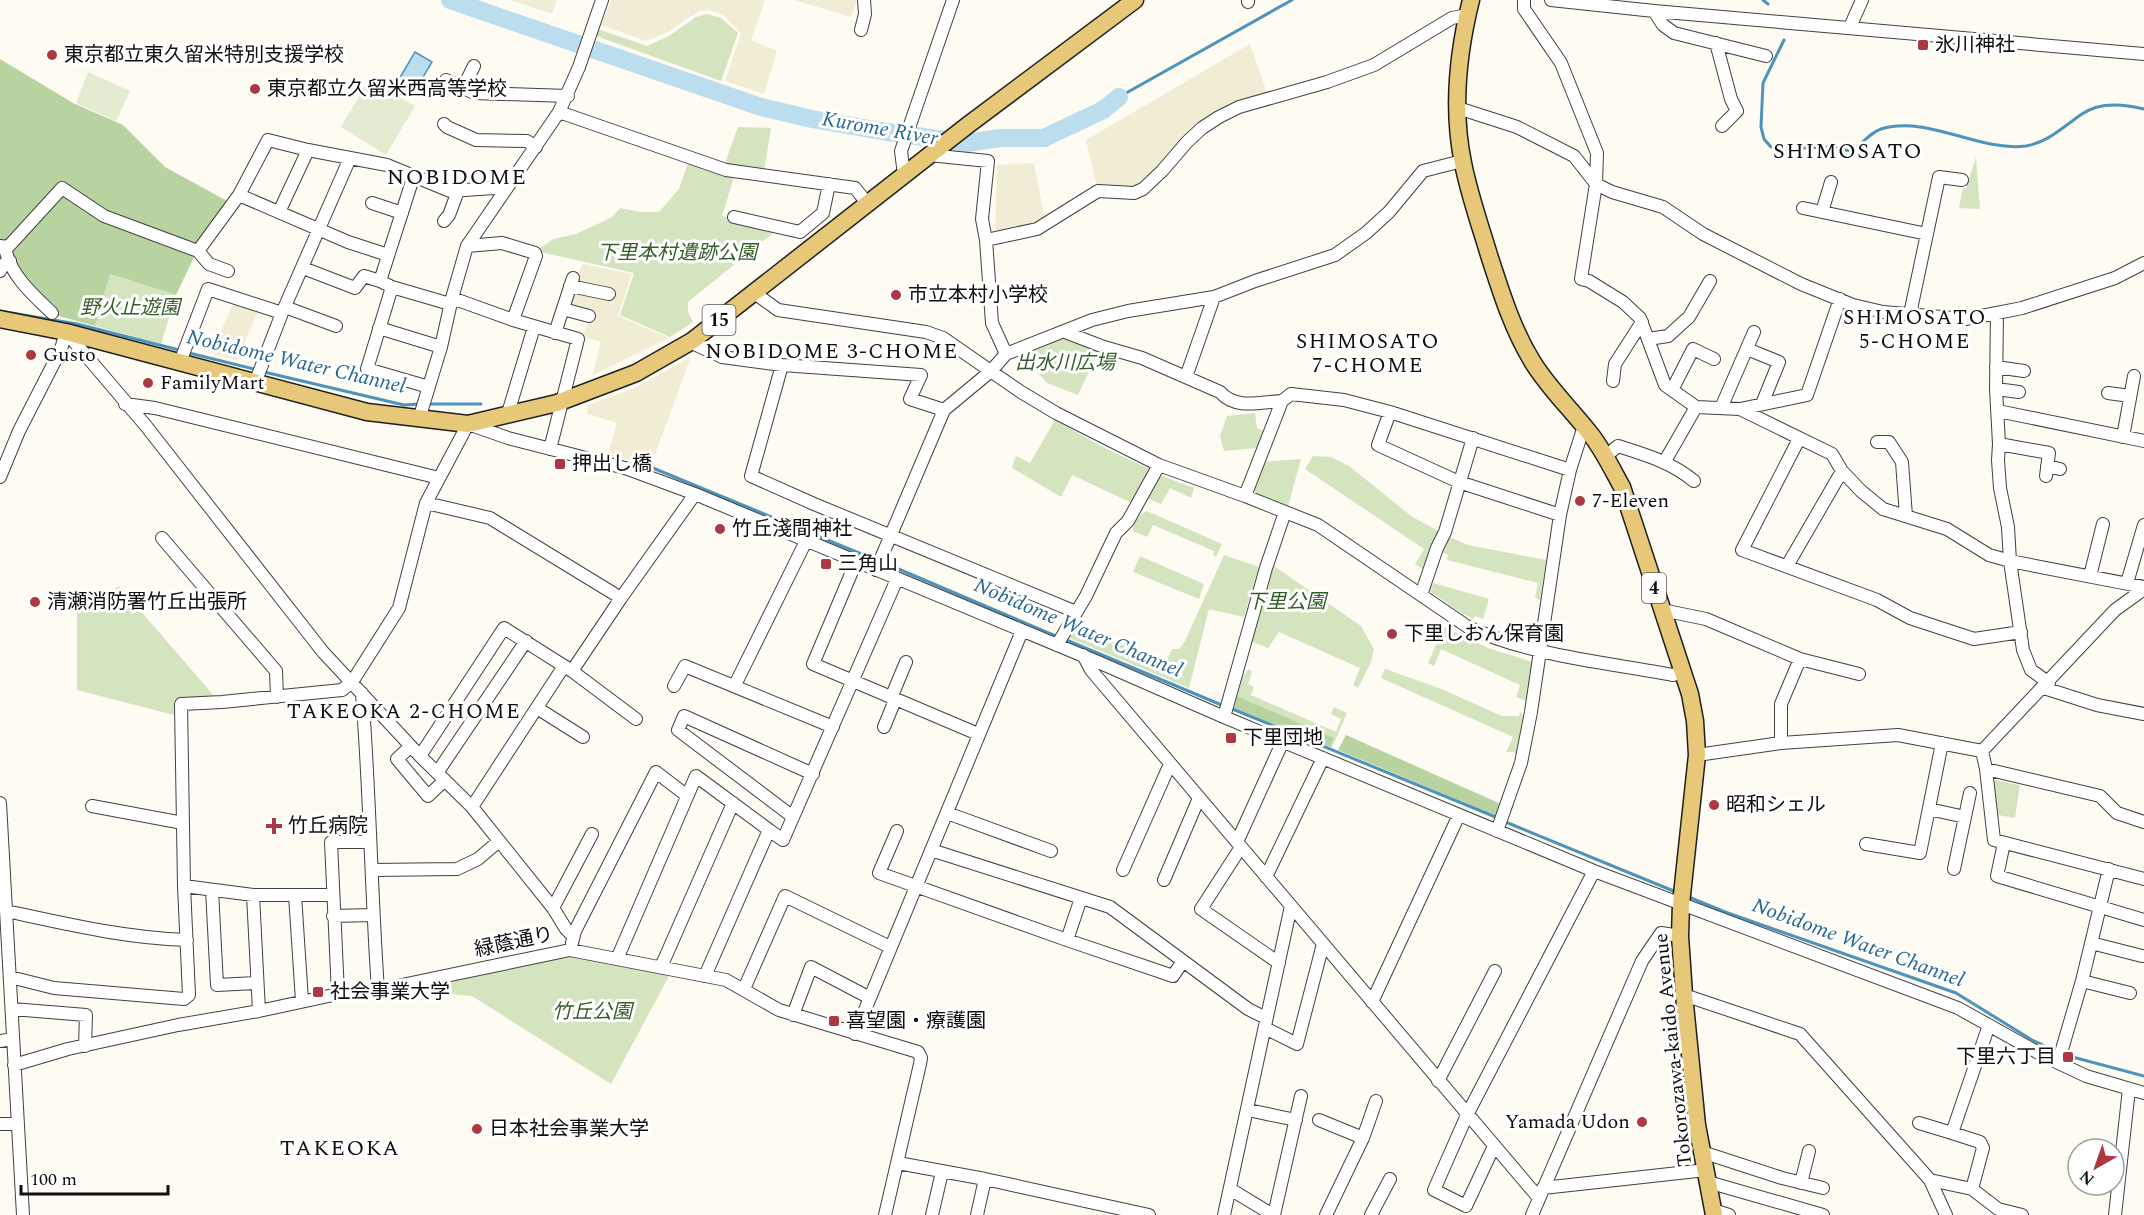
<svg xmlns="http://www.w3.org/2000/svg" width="2144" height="1215" viewBox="0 0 2144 1215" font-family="Spectral,'Noto Sans JP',serif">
  <rect width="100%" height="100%" fill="#fdfbf2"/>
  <path fill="#f1edd4" d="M 510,0 L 557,0 L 552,14 Z
    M 611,0 L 765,0 L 751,40 L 777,51 L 764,94 L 725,81 L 741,33 L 723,15 L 709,10 L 697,12 L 668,32 L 646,41 L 601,25 Z
    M 794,0 L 857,0 L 851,17 Z
    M 1250,44 L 1267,93 L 1239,104 L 1134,190 L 1097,188 L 1086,140 Z
    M 1034,163 L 1045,220 L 995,236 L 997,165 Z
    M 582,264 L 632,274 L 618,316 L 669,338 L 593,375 L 601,342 L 583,337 L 592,313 L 568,306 Z
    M 235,300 L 259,310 L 236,360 L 211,353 Z
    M 691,357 L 651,465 L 608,454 L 617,423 L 587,414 L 588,405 L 637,387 Z"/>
  <path fill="#d3e4bf" d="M 707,14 L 721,18 L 738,33 L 721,81 L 596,36 L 598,29 L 647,46 L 669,36 L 696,17 Z
    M 738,127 L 771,128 L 764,172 L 724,166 Z
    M 1976,157 L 1980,209 L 1959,208 L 1963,188 L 1966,188 Z
    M 689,160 L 734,177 L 722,216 L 778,229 L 688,302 L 688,312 L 693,322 L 670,337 L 620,315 L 634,273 L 536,251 L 553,239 L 576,234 L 602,222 L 612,217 L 620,208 L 641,212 L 659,212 L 679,189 Z
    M 110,274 L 176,295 L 161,344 L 95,326 Z
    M 1067,337 L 1099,350 L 1078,395 L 1047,383 L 1019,351 Z
    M 1255,413 L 1257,428 L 1264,431 L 1257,448 L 1224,451 L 1220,436 L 1227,416 Z
    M 1055,420 L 1101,446 L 1149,469 L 1132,503 L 1072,475 L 1061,497 L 1012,468 L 1016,456 L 1030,463 Z
    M 1313,456 L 1331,457 L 1349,466 L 1411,516 L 1440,532 L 1424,570 L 1415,564 L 1424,549 L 1305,469 Z
    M 1301,459 L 1288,506 L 1257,494 L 1253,489 L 1261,462 Z
    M 1162,476 L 1194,488 L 1191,498 L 1170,488 L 1161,504 L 1147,498 L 1158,478 Z
    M 1147,511 L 1222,544 L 1216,557 L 1213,555 L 1214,551 L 1153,525 L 1147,537 L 1133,531 C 1133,522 1139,514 1147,511 Z
    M 1447,536 L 1468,545 L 1546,560 L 1540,600 L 1535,598 L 1538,583 L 1447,560 L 1448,555 L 1443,552 Z
    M 1224,555 L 1259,567 L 1244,617 L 1209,609 L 1189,688 L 1067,637 L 1074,626 L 1166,662 L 1172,649 L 1179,649 L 1185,641 Z
    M 1140,556 L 1204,584 L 1199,599 L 1133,572 Z
    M 1274,566 L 1361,626 L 1374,649 L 1371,662 L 1358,688 L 1353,685 L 1360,668 L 1279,632 L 1268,648 L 1250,641 Z
    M 1433,583 L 1489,599 L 1483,619 L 1475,616 L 1473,619 L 1455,609 L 1430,591 Z
    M 119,586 L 215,697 L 174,699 L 174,715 L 77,690 L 77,593 L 107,595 Z
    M 1444,627 L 1488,648 L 1532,662 L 1526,701 L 1516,697 L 1520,685 L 1441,649 L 1434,666 L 1428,663 Z
    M 1249,669 L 1252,671 L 1248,684 L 1254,687 L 1251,695 L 1336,732 L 1341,719 L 1331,714 L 1334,707 L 1347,713 L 1332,748 L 1330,747 L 1333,738 L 1237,696 L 1243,676 Z
    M 1385,669 L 1439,688 L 1502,716 L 1519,716 L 1520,712 L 1524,717 L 1516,755 L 1514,752 L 1506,752 L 1513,737 L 1381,678 Z
    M 1995,780 L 2020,785 L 2015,818 L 1998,815 L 1995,794 L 1990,785 Z
    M 572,955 L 669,976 L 611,1084 L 472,996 L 451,994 L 446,983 Z"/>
  <path fill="#b8d3a0" d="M 0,59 L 73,103 L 123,125 L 165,167 L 229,202 L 195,255 L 176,295 L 110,274 L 95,326 L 55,315 L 25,283 L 4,245 L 0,242 Z
    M 1237,696 L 1334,738 L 1330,747 L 1234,708 Z
    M 1346,735 L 1501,804 L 1497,816 L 1338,750 Z"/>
  <path fill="#e3ecd0" d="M 88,72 L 130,91 L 116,121 L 76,103 Z
    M 369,79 L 415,106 L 386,155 L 341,127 Z"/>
  <path fill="#bcddee" stroke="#4d93bc" stroke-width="1.5" d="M 415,52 L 432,62 L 413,94 L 396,84 Z"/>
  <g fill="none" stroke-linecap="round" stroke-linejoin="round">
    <path stroke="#4d93bc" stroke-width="3" d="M 1763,0 L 1768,4
      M 1784,40 L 1763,83 L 1761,127 L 1764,139 L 1771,147 L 1782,149 L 1831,147 L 1851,151 C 1862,145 1869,133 1881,129 C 1928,115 1979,152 2026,146 C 2049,142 2064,126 2082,114 C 2100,101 2124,104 2144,109
      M 1119,97 L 1292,0
      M 0,311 L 77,324 L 179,350
      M 189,353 L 258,370
      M 264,372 L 404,405 L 419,404
      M 428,404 L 481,404
      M 648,466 L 876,560
      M 882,562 L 1058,637
      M 1064,639 L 1224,706
      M 1230,708 L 1498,818
      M 1508,823 L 1676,892
      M 1691,898 L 1725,912 L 1956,993 L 2032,1040 L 2059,1052
      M 2065,1055 L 2144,1076"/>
    <path stroke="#bcddee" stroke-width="18" d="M 450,0 L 761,107 L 812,119 L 887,132 L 967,143 L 1000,138 L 1044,138 L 1103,110 L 1119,97"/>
    <g stroke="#414141" stroke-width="14">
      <path id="minor" d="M 1248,0 L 1248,2
        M 1524,0 L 1524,9 L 1561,63 L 1597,153 L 1596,184 L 1581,279 L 1589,281 L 1623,302 L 1640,318 L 1665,385 L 1696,407 L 1740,409 L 1807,395 L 1840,299
        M 1551,0 L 1654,11 L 2144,54
        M 1654,11 L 1663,25 L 1674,33 L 1766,56
        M 1850,27 L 1862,0
        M 861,30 L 865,14 L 864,0
        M 1716,43 L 1731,99 L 1737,111 L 1722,126
        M 446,80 L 474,93 L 568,96
        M 463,88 L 474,66
        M 1458,108 L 1517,127 L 1574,156 L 1596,184 L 1612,192 L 1663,207 L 1703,234 L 1801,284 L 1853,305 L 1883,312 L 1965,319 L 1997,313 L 2022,308 L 2115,278 L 2144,263
        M 559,112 L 726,170 L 855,188 L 867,203
        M 444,124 L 447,127 L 476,140 L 527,141 L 536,147
        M 414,175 L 380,281 L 392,287 L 450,304
        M 904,175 L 901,151 L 953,0
        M 239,195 L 348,242 L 388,255
        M 372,203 L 402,213
        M 1803,208 L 1927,234
        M 279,212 L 308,150
        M 1822,212 L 1831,182
        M 734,217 L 800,232 L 823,213 L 829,184
        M 444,221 L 449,215 L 458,191
        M 986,240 L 1037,229 L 1098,191 L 1134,193 L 1143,189 L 1162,171 L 1187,142 L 1202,128 L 1219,117 L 1239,107 L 1327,82 L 1374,65 L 1452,18 L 1467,15
        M 0,246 L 8,247 L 62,188 L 104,216 L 198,251
        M 467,246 L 502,243 L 535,253 L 536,256 L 513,320
        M 5,247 C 9,274 33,295 52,313
        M 303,268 L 355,288 L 364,276 L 380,281
        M 0,271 L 4,264 L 10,261
        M 228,271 L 209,264 L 198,251 L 239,195 L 268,140 L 308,150 L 387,165 L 450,191 L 494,188 L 504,191
        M 570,286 L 609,294
        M 392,287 L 367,369 L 429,387
        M 753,292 L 778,310 L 926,332 L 943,338 L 1021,392 L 1056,413 L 1159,465 L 1245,496 L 1318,525 L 1468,627 C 1532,656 1604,662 1673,675 L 1683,672
        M 452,298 L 513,320 L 578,339 L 550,449
        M 285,307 L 336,326
        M 563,309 L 589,316
        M 1997,313 L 1996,389 L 1999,444 L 1998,460 L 2000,488 L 2008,527 L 2010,561 L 2023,650 L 2031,670 L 2049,683
        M 1910,314 L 1939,177 L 1962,180
        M 379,328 L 441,347
        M 66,332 L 146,426 L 323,652 L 420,756 L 472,807 L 553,908 L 566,929 L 573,936
        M 1065,332 L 1104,347 L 1142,358 L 1220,392 C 1236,410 1260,402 1282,401
        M 555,333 L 573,278
        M 1648,339 L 1668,336 L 1689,317 L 1710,281
        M 690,342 L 722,357 L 782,365 L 921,375 L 910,399 L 944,410
        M 1747,349 L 1779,362 L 1762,404
        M 1006,354 L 1092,320 L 1128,311 L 1214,297 L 1255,281 L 1335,255 L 1366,233 L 1389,212 L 1423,171 L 1462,161
        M 180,362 L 208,289 L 282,313
        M 782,365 L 751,476 L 814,504 L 1076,612
        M 1996,367 L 2024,371
        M 1186,377 L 1214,297
        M 1613,381 L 1615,364 L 1642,322
        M 255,383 L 282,313 L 350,158
        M 1996,389 L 2019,392
        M 1672,390 L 1693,349 L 1714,359
        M 2108,393 L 2130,396
        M 125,404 L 155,408 L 439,478
        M 1721,408 L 1754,332
        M 1740,409 L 1832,454 L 1842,471 L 1861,491 L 1883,509 L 1947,529 L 1989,555 L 2010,561 L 2144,587
        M 1998,411 L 2144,441
        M 1390,412 L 1378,445 L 1459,482 L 1560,515
        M 508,413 L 534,327
        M 419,419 L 441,347 L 452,298 L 467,246 L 559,112 L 579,67 L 602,0
        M 2123,437 L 2134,376
        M 1799,439 L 1742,550 L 1877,600 L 1910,618 L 1974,639 L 2021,632
        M 1877,442 L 1889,442 L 1902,462 L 1906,516
        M 1999,444 L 2049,453 L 2046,476
        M 1606,456 L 1618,446 C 1646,455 1671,462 1694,481
        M 1665,461 L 1696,407
        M 2047,466 L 2060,469
        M 0,477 L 19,431 L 61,349 L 66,332
        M 1245,496 L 1282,401 L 1291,394 L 1344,400 L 1390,412 L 1570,470
        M 426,503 L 490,518 L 621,598
        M 162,538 L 276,671 L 277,697
        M 856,562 L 813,664 L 978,734
        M 1787,566 L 1842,471
        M 876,570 L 944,410 L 991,371 L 1006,354 L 992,323 L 986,240 L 982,219 L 988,161 L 929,155
        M 2090,576 L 2103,524
        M 2127,583 L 2144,525
        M 1421,595 L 1437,548 L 1445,532 L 1473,438
        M 1662,610 L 1706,619 L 1800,659 L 1859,674
        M 1057,645 L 1086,596 L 1116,533 L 1128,521 L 1159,465
        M 1083,655 L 1091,670 L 1538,1197
        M 572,671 L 621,598 L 695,494
        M 735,685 L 806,541
        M 674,686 L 685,666 L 833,727
        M 2044,688 L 2097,705 L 2144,714
        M 362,693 C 370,792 371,891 378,990
        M 891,698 L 906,662
        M 537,708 L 583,737
        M 1224,717 L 1266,568 L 1285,512
        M 884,727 L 895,700
        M 1781,743 L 1781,704 L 1800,659
        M 411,746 L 397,759 L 428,796 L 445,780
        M 1982,751 L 1986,769 L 1994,840 L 2144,879
        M 1697,755 L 1781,743 L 1898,735 L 1982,751 L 2115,610 L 2144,589
        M 420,756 L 504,628 L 572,671 L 636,719
        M 1986,769 L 2100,796 L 2117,813 L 2144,822
        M 437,773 L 526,641
        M 0,803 L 23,1215
        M 92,806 L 183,823
        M 472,807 L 564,666
        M 1929,809 L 1965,817
        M 947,813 L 1051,851
        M 793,817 L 678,730 L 684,716 L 813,774
        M 897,831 L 879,873 L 1067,940 L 1173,976 L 1183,961
        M 1497,831 L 1521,763 L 1531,712 L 1560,515 L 1570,470 L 1584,426
        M 1237,842 L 1283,741
        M 2004,843 L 1997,876 L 2144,920
        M 1866,844 L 1920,853 L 1942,743
        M 1241,847 L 1201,909 L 1279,963
        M 931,850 L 1110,907 L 1248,1009 L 1266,1018
        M 1954,869 L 1970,793
        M 372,870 L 457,869 L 478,859 L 499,841
        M 1123,870 L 1170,764
        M 1266,877 L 1323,758
        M 1164,880 L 1199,798
        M 184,886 L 253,895 L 333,895
        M 212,890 L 217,985 L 257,983
        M 253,895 L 259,1011
        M 295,895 L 302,1001
        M 553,908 L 592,834
        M 6,911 C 66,924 125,938 187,940
        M 333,916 L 373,915
        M 1067,940 L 1081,898
        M 572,943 L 575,931 L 656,772 L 686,795
        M 2091,943 L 2142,956
        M 617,959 L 696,776 L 769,830
        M 661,967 L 733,803
        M 705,976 L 769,830 L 783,840 L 897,579
        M 10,977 L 54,988 L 184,999 L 189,995 L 184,886 L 181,704 L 222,702 L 342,690 L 352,682 L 399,608 L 426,503 L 468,424 L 508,438 L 625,468 L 695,494 L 1098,662 L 1224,717 L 1594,871 L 1958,1008 L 2044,1056 L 2086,1076 L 2144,1093
        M 2082,981 L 2130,993
        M 744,989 L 785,896 L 890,947
        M 338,994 L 331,842 L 369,842
        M 1684,995 L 1800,1034 L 1930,1180 L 1946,1215
        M 1372,1002 L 1459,815
        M 12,1009 L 86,1015 L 85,1046
        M 793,1015 L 811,967 L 870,998
        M 1265,1028 L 1297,1044 L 1323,944
        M 855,1034 L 1022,631
        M 0,1041 L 13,1039
        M 2058,1063 L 2082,981 L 2109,869
        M 14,1065 L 68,1049 L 178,1025 L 259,1011 L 338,994 L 378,990 L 570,950 L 726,980 L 779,1010 L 918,1052 L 921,1058 L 920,1064 L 885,1215
        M 1438,1081 L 1495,971
        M 1248,1110 L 1296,1120
        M 1319,1120 L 1363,1138
        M 1919,1123 L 1952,1133
        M 0,1124 L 18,1124
        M 1494,1146 L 1466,1206 L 1434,1190 L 1467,1115 L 1594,871
        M 1702,1152 L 1782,1178 L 1823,1188
        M 898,1163 L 985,1179 L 1149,1215
        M 1930,1180 L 1972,1189 L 1998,1209 L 2022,1215
        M 1708,1182 L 1823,1215
        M 1801,1183 L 1809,1151
        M 1543,1188 L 1706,1170
        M 1230,1189 L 1273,1215
        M 1972,1189 L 1983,1148 L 1980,1142 L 1952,1133 L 1989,1025
        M 1713,1210 L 1729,1215
        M 932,1215 L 942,1172
        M 977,1215 L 985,1179
        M 1224,1215 L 1291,906
        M 1274,1215 L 1301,1096
        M 1326,1215 L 1363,1138 L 1376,1101
        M 1371,1215 L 1390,1179
        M 1532,1215 L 1642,961 L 1661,933 L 1680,936
        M 2115,1215 L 2129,1089"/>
    </g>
    <g stroke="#1f1f1f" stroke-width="19">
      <path id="major" d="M 1471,0 C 1458,52 1452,110 1463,163 C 1469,194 1480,225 1489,255 C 1501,292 1512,328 1532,361 C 1549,389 1572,410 1592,436 C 1604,452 1612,469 1622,487 L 1690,694 L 1695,721 L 1697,755 L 1681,904 L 1680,936 L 1684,995 L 1697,1125 L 1714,1215
        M 0,319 L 66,332 L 367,412 L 468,424 L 557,403 L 636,373 L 692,341 L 968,125 L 1135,0"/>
    </g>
    <use href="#minor" stroke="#fff" stroke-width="12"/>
    <use href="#major" stroke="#e7c878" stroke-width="16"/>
  </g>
  <g fill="#ad3841" stroke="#fff" stroke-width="2">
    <rect x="1917" y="39" width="12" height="12" rx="3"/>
    <circle cx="52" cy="55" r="6"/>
    <circle cx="255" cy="89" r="6"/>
    <circle cx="896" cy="295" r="6"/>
    <circle cx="31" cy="355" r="6"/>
    <circle cx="148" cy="383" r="6"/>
    <rect x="554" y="458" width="12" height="12" rx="3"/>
    <circle cx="1580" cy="501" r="6"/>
    <circle cx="720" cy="529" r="6"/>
    <rect x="820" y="558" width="12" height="12" rx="3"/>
    <circle cx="35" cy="602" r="6"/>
    <circle cx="1392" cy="634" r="6"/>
    <rect x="1225" y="732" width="12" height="12" rx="3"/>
    <circle cx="1714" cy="805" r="6"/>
    <path d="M271 817h6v6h6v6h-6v6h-6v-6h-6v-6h6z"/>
    <rect x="312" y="986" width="12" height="12" rx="3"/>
    <rect x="828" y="1015" width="12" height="12" rx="3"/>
    <rect x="2062" y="1051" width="12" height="12" rx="3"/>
    <circle cx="1642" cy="1122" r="6"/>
    <circle cx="477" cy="1129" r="6"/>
  </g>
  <g text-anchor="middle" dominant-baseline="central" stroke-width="6" stroke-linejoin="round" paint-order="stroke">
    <g fill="#fff" stroke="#565656" stroke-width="1.5">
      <rect x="702.5" y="305" width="33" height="30" rx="4.5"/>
      <rect x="1642" y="573" width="24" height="30" rx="4.5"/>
    </g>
    <g font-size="18" font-weight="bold" fill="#0e0e0e">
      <text x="719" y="320">15</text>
      <text x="1654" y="588">4</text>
    </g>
    <g font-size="20" fill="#0e0e0e" stroke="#fff" text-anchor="start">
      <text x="1935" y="45">氷川神社</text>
      <text x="64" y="55">東京都立東久留米特別支援学校</text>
      <text x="267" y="89">東京都立久留米西高等学校</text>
      <text x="908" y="295">市立本村小学校</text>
      <text x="43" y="355">Gusto</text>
      <text x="160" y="383">FamilyMart</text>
      <text x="572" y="464">押出し橋</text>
      <text x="1592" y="501">7-Eleven</text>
      <text x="732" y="529">竹丘淺間神社</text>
      <text x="838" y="564">三角山</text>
      <text x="47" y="602">清瀬消防署竹丘出張所</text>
      <text x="1404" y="634">下里しおん保育園</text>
      <text x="1243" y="738">下里団地</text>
      <text x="1726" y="805">昭和シェル</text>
      <text x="288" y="826">竹丘病院</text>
      <text x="330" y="992">社会事業大学</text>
      <text x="846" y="1021">喜望園・療護園</text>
      <text x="2056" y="1057" text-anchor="end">下里六丁目</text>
      <text x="1630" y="1122" text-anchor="end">Yamada Udon</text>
      <text x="489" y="1129">日本社会事業大学</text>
    </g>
    <g font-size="20" font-style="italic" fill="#345e27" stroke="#fff">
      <text x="677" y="253">下里本村遺跡公園</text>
      <text x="130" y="308">野火止遊園</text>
      <text x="1065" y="363">出水川広場</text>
      <text x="1286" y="602">下里公園</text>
      <text x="592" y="1012">竹丘公園</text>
    </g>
    <g font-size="20" fill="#0e0e0e" stroke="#fff">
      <text transform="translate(514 942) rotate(-12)">緑蔭通り</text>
      <text transform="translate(1673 1050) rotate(-96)">Tokorozawa-kaido Avenue</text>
    </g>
    <g font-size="21" font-style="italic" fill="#276690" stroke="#fff">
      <text transform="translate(880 129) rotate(10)">Kurome River</text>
      <text transform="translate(296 362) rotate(13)">Nobidome Water Channel</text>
      <text transform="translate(1078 628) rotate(23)">Nobidome Water Channel</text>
      <text transform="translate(1858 943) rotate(20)">Nobidome Water Channel</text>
    </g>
    <g font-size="21" letter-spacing="1.5" fill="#0e0e0e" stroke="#fff">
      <text x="1915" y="318">SHIMOSATO<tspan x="1915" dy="24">5-CHOME</tspan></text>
      <text x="1368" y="342">SHIMOSATO<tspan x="1368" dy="24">7-CHOME</tspan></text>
      <text x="832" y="352">NOBIDOME 3-CHOME</text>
      <text x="404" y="712">TAKEOKA 2-CHOME</text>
    </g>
    <g font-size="22" letter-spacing="1.5" fill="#0e0e0e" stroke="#fff">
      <text x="1848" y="151">SHIMOSATO</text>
      <text x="457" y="177">NOBIDOME</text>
      <text x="340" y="1148">TAKEOKA</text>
    </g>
  </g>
  <g transform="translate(2096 1167) rotate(220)"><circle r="28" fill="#ffffff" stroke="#9f9f9f" stroke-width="1.5"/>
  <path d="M0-4.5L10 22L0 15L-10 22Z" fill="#ad3841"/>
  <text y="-9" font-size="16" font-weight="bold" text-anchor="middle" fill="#0e0e0e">N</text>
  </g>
  <path d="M21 1185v9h147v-9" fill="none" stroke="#0e0e0e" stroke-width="3"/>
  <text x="30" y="1185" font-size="18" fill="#0e0e0e" stroke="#ffffff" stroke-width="4.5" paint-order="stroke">100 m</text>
</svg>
